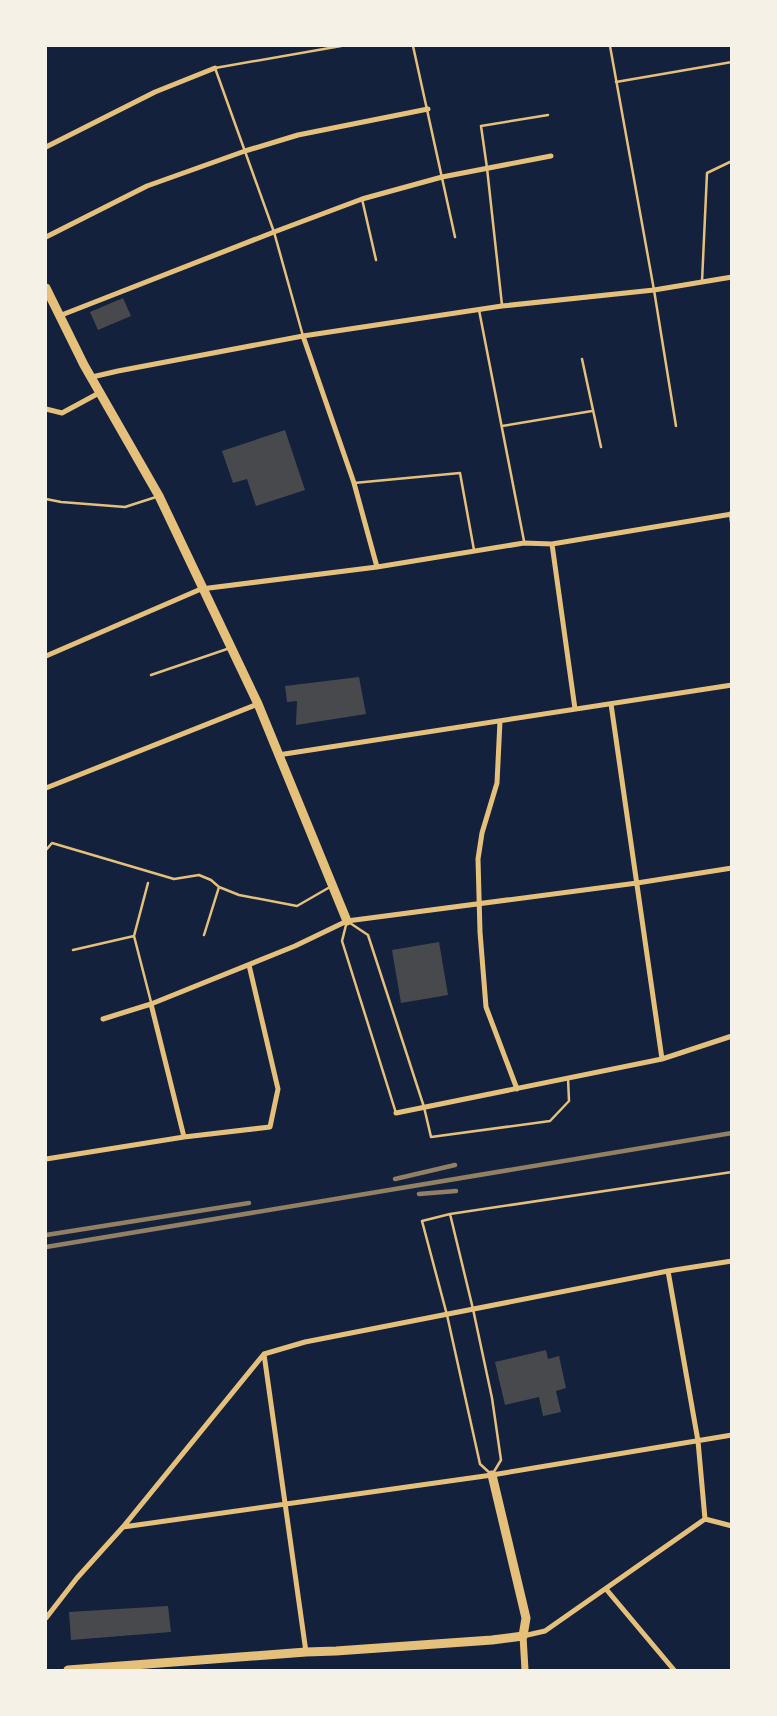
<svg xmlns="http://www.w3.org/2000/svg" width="777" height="1716" viewBox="0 0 777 1716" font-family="Cabin,sans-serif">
  <rect width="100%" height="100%" fill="#14213d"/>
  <path fill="#48494c" d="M 123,298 L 131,316 L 98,330 L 90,312 Z
    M 285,430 L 305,490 L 256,506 L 247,479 L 233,483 L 222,451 Z
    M 359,677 L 366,714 L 296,725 L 297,701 L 287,702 L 285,686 Z
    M 439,942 L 448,995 L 401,1003 L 392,950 Z
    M 546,1350 L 548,1359 L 559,1356 L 566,1388 L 556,1391 L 561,1412 L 543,1416 L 539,1397 L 505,1405 L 495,1362 Z
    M 168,1606 L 171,1632 L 71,1640 L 69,1612 Z"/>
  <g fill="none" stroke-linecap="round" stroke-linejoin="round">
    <path stroke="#e5c07b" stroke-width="2.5" d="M 413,46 L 455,237
      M 610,46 L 654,290 L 676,426
      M 616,82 L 732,62
      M 362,199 L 376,260
      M 702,282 L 707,173 L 732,161
      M 502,305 L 487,168 L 481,126 L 548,115
      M 479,310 L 524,541
      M 303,336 L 274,232 L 215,68 L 341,46
      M 582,359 L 601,447
      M 502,426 L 592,411
      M 354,483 L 460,473 L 474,550
      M 46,499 L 61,502 L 125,507 L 156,497
      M 732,509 L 730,514 L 732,529
      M 151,675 L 230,648
      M 46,850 L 52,843 L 174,879 L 199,875 L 211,880 L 219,887 L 239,895 L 297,906 L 330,887
      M 148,883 L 134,936 L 151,1002
      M 204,935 L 219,887
      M 73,950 L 134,936
      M 396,1113 L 342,941 L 347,921 L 368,935 L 424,1107 L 431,1137 L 550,1121 L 569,1101 L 568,1078
      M 450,1214 L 473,1309 L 492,1398 L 501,1460 L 492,1475 L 480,1464 L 447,1315 L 422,1221 L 450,1214 L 732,1172"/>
    <path stroke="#e5c07b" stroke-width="5" d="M 46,147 L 155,92 L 215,68
      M 46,237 L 147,186 L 245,151 L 298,135 L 428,109
      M 59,316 L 274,232 L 362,199 L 442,177 L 551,156
      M 303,336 L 354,483 L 377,567
      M 92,377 L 118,371 L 303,336 L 502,306 L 654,290 L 732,277
      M 46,409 L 62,413 L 99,393
      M 552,544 L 575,709
      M 46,656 L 201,589 L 377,567 L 524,543 L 552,544 L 732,514
      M 611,704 L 662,1059
      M 500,721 L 497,783 L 482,833 L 478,859 L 480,932 L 486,1007 L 517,1089
      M 278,755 L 732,685
      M 46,788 L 258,704
      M 151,1004 L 184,1137
      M 103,1019 L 151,1004 L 295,946 L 347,921 L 637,883 L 732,868
      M 396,1113 L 662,1059 L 732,1036
      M 46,1159 L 184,1137 L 270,1127 L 278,1089 L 249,965
      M 668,1271 L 698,1441 L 705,1519
      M 264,1354 L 306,1652
      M 123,1527 L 492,1475 L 732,1435
      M 606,1589 L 674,1670
      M 46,1618 L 77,1578 L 123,1527 L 264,1354 L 305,1342 L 668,1271 L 732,1261
      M 523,1636 L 545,1631 L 705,1519 L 732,1526"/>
    <path stroke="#e5c07b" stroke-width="7" d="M 523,1636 L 525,1670"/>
    <path stroke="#e5c07b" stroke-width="9" d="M 46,288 L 84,365 L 159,496 L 258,704 L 347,921
      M 68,1670 L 306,1652 L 336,1651 L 492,1640 L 523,1636 L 526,1618 L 492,1475"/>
    <path stroke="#918062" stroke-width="4.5" d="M 395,1179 L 455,1165
      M 419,1194 L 456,1191
      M 46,1235 L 249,1203
      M 46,1247 L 732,1133"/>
  </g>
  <rect width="777" height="1716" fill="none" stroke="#f6f1e7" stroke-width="94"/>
</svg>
